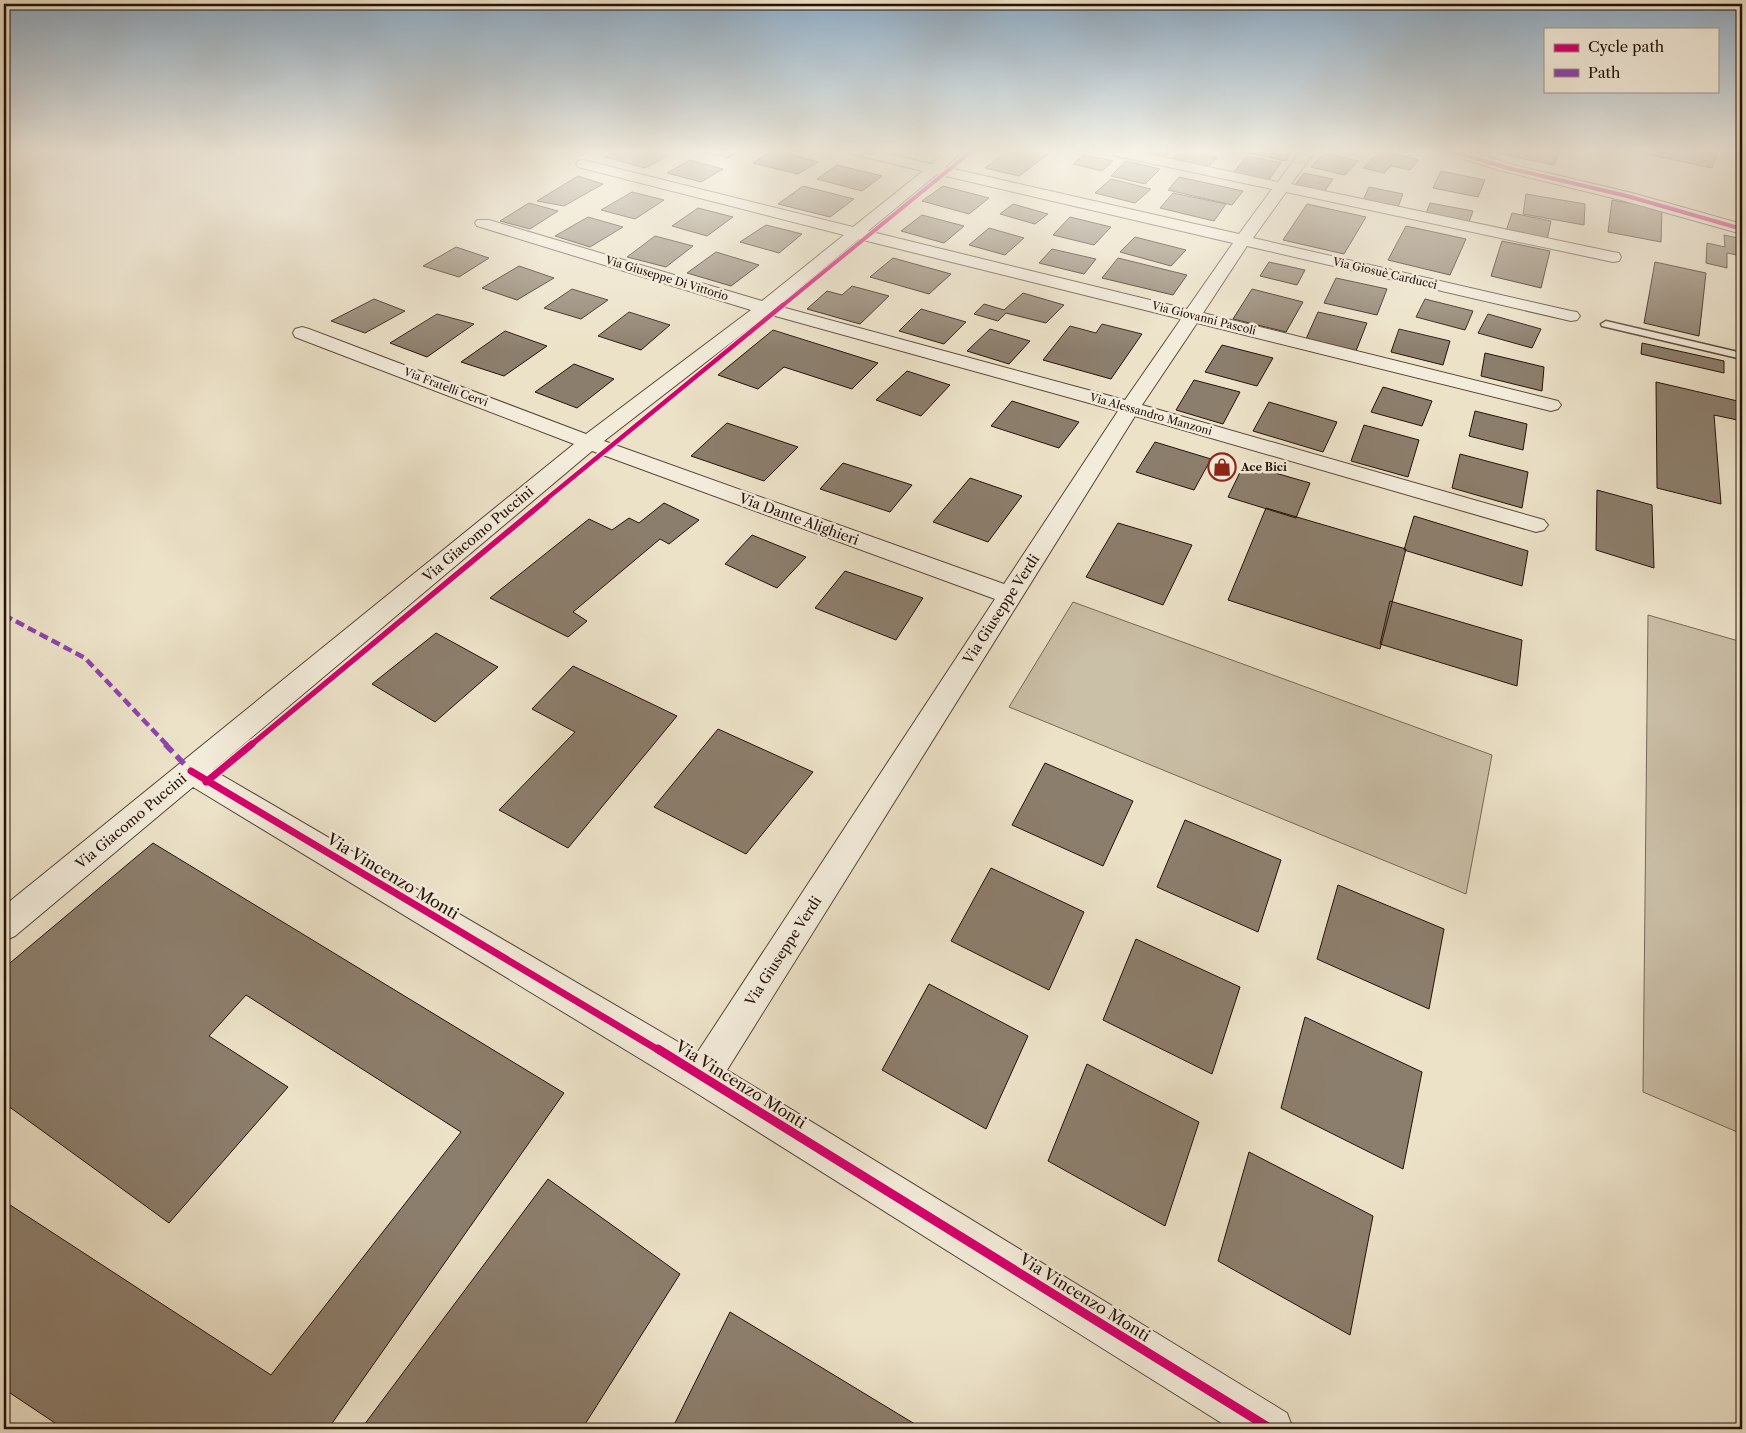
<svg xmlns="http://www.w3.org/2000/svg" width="1746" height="1433" viewBox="0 0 1746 1433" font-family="'Libre Caslon Text',serif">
  <rect width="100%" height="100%" fill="#ece2c8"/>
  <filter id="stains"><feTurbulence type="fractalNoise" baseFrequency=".004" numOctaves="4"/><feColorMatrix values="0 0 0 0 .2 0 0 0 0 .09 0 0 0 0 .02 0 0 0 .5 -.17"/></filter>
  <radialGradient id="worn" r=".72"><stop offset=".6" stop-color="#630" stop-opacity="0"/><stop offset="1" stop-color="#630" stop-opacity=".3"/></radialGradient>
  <path fill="#cabfa7" stroke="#786858" d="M 1073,602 L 1492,755 L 1466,894 L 1009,707 Z
    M 1648,615 L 1742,642 L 1742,1134 L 1643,1092 Z"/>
  <path fill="#8c7e6c" stroke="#251208" d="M 617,150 L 647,150 L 668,156 L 645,168 L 605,157 Z
    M 699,150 L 740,150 L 728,158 Z
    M 773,150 L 818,162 L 798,174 L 753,163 Z
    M 1009,150 L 1046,150 L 1051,152 L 1019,176 L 985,168 Z
    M 1130,150 L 1172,150 L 1164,158 Z
    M 1180,150 L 1186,150 L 1217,158 L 1207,168 L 1171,160 Z
    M 1245,150 L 1293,150 L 1286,161 L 1243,152 Z
    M 1500,150 L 1560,150 L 1554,165 L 1499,154 Z
    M 1628,150 L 1710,150 L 1717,152 L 1712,168 Z
    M 1380,151 L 1419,160 L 1410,170 L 1391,166 L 1384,173 L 1363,168 Z
    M 1324,153 L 1358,161 L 1345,175 L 1311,167 Z
    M 1084,155 L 1113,161 L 1102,171 L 1073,164 Z
    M 1247,156 L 1281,163 L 1268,181 L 1233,173 Z
    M 690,160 L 723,169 L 701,182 L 667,173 Z
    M 1126,161 L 1160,169 L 1145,184 L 1111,176 Z
    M 837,165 L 882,176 L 862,191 L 817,179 Z
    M 1441,171 L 1485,180 L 1478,197 L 1433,188 Z
    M 1304,173 L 1333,179 L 1324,192 L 1295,185 Z
    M 578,176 L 603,184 L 564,206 L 537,201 Z
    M 1179,177 L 1243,191 L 1232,205 L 1168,190 Z
    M 1111,179 L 1151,189 L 1135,203 L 1095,193 Z
    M 803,186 L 854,199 L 830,217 L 778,204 Z
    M 943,186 L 989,198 L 969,214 L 922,201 Z
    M 1369,187 L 1403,194 L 1398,207 L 1363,200 Z
    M 632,192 L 664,200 L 635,219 L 601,210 Z
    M 1173,193 L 1226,204 L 1214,221 L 1160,208 Z
    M 1526,194 L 1585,204 L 1584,225 L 1523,214 Z
    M 1612,200 L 1662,209 L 1661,242 L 1608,232 Z
    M 529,203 L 558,211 L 530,229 L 500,221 Z
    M 1430,203 L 1473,211 L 1469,222 L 1426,214 Z
    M 1013,204 L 1048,214 L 1035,224 L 1000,214 Z
    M 1307,204 L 1366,217 L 1344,254 L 1283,240 Z
    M 698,208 L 733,217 L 707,236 L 672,226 Z
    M 1512,213 L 1551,221 L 1547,240 L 1506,231 Z
    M 922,215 L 964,226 L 944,243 L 901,231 Z
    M 588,217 L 623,227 L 590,247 L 555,236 Z
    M 1070,217 L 1111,227 L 1094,245 L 1053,235 Z
    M 766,225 L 802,234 L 779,253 L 740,242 Z
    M 1406,226 L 1466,239 L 1450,275 L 1388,260 Z
    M 989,228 L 1024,238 L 1005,255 L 969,245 Z
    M 1724,235 L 1742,239 L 1742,256 L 1727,253 L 1727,268 L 1706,263 L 1707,243 L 1725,247 Z
    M 655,236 L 693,246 L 666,267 L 627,257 Z
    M 1135,237 L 1186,250 L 1171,266 L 1120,252 Z
    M 1502,241 L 1550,251 L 1541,288 L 1491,276 Z
    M 456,247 L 489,258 L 459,277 L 423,266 Z
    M 1052,249 L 1096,259 L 1084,274 L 1039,263 Z
    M 716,252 L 759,265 L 731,286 L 687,273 Z
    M 893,258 L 951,274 L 929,294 L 870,277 Z
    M 1118,258 L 1187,275 L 1173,295 L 1102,278 Z
    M 1269,262 L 1305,270 L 1297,285 L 1260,276 Z
    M 1655,262 L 1706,273 L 1699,336 L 1644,323 Z
    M 519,266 L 554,278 L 517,300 L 482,288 Z
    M 1336,278 L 1387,289 L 1377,315 L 1324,303 Z
    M 852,286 L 889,296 L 860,324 L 807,309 L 827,291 L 842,295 Z
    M 572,289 L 608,300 L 581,319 L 544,308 Z
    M 1252,289 L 1303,302 L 1286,332 L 1233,319 Z
    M 1023,293 L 1064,305 L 1046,323 L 1006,313 L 998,321 L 974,314 L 984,304 L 1004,310 Z
    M 374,299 L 405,311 L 365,333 L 331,321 Z
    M 1425,299 L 1473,311 L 1465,330 L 1416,317 Z
    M 921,309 L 966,322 L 944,344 L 899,331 Z
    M 629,312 L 670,325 L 641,350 L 598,336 Z
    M 1318,312 L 1367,323 L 1356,351 L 1306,339 Z
    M 437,314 L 474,324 L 427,357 L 390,343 Z
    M 1488,314 L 1541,329 L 1532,348 L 1478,333 Z
    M 1102,324 L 1142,334 L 1111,379 L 1043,360 L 1070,326 L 1096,333 Z
    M 990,329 L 1030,341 L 1009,364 L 967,351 Z
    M 1399,329 L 1450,341 L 1443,365 L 1391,352 Z
    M 773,330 L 878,363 L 852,389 L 784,367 L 758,389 L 718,375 Z
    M 505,331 L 547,346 L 504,376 L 461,362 Z
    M 1642,343 L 1724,361 L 1724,373 L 1641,354 Z
    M 1222,345 L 1273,358 L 1257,386 L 1205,372 Z
    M 1485,353 L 1544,367 L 1542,391 L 1481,376 Z
    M 574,364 L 614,379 L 577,408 L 535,392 Z
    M 907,371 L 950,385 L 921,416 L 876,400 Z
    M 1194,380 L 1240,392 L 1223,424 L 1176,410 Z
    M 1656,382 L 1742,402 L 1742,421 L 1714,415 L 1721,504 L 1657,488 Z
    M 1383,387 L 1432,401 L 1422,426 L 1371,412 Z
    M 1012,401 L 1079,422 L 1059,448 L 991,426 Z
    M 1269,402 L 1337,422 L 1323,452 L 1253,431 Z
    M 1475,411 L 1527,424 L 1523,450 L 1469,436 Z
    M 727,423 L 798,447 L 764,481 L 691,456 Z
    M 1364,425 L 1419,440 L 1408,477 L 1351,461 Z
    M 1737,429 L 1742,431 L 1742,492 Z
    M 1155,442 L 1211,459 L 1194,490 L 1136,472 Z
    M 1460,454 L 1528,472 L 1522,508 L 1452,488 Z
    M 843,463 L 912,485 L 890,512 L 820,489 Z
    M 1244,464 L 1310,483 L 1296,518 L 1228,497 Z
    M 970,478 L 1022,496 L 988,542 L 933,522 Z
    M 1597,490 L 1652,505 L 1654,568 L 1596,550 Z
    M 664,503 L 699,520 L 669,544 L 660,539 L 573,612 L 587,621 L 568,637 L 490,598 L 589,519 L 612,530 L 629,518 L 639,523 Z
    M 1266,508 L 1406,549 L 1380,649 L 1228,600 Z
    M 1414,516 L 1528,551 L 1522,586 L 1404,550 Z
    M 1118,523 L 1192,545 L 1163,605 L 1086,577 Z
    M 752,535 L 806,557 L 777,588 L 725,564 Z
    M 845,571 L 923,598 L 896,640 L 815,608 Z
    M 1390,601 L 1522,640 L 1517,686 L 1380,644 Z
    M 436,633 L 498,667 L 435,722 L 372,684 Z
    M 573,666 L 677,716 L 568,848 L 499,810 L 575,732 L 532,709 Z
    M 718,729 L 813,772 L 746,854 L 654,807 Z
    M 1045,763 L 1133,801 L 1103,866 L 1012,825 Z
    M 1185,820 L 1281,860 L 1258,932 L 1157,887 Z
    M 153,843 L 564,1093 L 328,1429 L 64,1429 L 4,1389 L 4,1201 L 271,1375 L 461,1132 L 246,995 L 209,1036 L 288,1087 L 169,1223 L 4,1103 L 4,968 Z
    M 991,868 L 1084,912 L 1049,990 L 951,941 Z
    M 1338,885 L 1444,929 L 1429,1009 L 1317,959 Z
    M 1136,939 L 1240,987 L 1212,1074 L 1103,1020 Z
    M 929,984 L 1028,1036 L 986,1129 L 882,1070 Z
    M 1305,1017 L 1422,1072 L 1403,1169 L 1281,1108 Z
    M 1087,1064 L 1199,1122 L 1165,1226 L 1048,1161 Z
    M 1249,1152 L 1373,1216 L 1350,1335 L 1218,1261 Z
    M 548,1179 L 680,1274 L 582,1429 L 361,1429 Z
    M 730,1312 L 923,1429 L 672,1429 Z"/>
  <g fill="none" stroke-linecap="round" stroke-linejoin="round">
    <g stroke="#574638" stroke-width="3">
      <path id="service" d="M 1606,321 L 1742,353 L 1742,359 L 1602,326 L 1601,324 Z"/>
    </g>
    <g stroke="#574638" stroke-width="2">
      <path id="minor" d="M 846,150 L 874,150 L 931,164 L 948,150 L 964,150 L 945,167 L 1239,234 L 1272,189 L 1107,154 L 1100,150 L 1130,150 L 1278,182 L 1301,150 L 1316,150 L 1291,184 L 1613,252 L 1619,253 L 1621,257 L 1619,261 L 1613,262 L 1286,192 L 1253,238 L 1571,311 L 1577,312 L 1580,316 L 1577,320 L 1571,321 L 1247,246 L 1203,313 L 1558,401 L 1561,405 L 1558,409 L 1551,411 L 1197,323 L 1142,405 L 1544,520 L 1548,525 L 1544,530 L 1536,532 L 1135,416 L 727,1070 L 1287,1413 L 1293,1429 L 1231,1429 L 690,1089 L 193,787 L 15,936 L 4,941 L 4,906 L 574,444 L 295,337 L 293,333 L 295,329 L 302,327 L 309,329 L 586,434 L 751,310 L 477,226 L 475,223 L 477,220 L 489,220 L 762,301 L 844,235 L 578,167 L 576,164 L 578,161 L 583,160 L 853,227 L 923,171 L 848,153 ZM 937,174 L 1233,243 L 1187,309 L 868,231 ZM 859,239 L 1181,319 L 1125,400 L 778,306 ZM 768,314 L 1118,411 L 1004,584 L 604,441 ZM 592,451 L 995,599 L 697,1053 L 213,770 Z
        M 1441,150 L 1464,150 L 1513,165 L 1632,193 L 1742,224 L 1742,234 L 1621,200 L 1503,171 L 1443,153 Z"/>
    </g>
    <use href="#service" fill="#f3ecdb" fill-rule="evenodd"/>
    <use href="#minor" fill="#f3ecdb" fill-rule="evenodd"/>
    <path stroke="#8e44ad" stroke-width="4.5" stroke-dasharray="9 4.5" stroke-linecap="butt" d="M 4,615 L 85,658 L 167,745"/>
    <path stroke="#8e44ad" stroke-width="5.5" stroke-dasharray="11 5.5" stroke-linecap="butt" d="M 165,744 L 191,771"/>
    <g stroke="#f3ecdb" stroke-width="5.5">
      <path id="cycleway-far4" d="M 1448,150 L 1508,168 L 1627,196 L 1742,229
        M 782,306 L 973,150"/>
    </g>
    <g stroke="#f3ecdb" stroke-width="7">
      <path id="cycleway-far3" d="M 544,501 L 783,305"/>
    </g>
    <g stroke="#f3ecdb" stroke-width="9">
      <path id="cycleway-far2" d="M 251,745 L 546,500"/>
    </g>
    <g stroke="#f3ecdb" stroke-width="10">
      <path id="cycleway-far1" d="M 191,771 L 660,1051
        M 206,782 L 252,744"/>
    </g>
    <g stroke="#f3ecdb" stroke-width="12">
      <path id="cycleway" d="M 658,1049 L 1271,1429"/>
    </g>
    <use href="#cycleway-far4" stroke="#d6006c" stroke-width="4"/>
    <use href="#cycleway-far3" stroke="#d6006c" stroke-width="4.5"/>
    <use href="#cycleway-far2" stroke="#d6006c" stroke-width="5.5"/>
    <use href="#cycleway-far1" stroke="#d6006c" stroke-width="7"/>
    <use href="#cycleway" stroke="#d6006c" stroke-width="9"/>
  </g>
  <linearGradient id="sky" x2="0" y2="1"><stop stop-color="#8eaac1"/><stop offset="0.43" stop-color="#f6f2e6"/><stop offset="1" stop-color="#f6f2e6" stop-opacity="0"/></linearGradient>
  <rect width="1746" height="351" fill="url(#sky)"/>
  <defs>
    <g id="shop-ring" transform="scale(1.4375)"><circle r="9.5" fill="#f3ecdb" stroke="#8f2418" stroke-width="1.5"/><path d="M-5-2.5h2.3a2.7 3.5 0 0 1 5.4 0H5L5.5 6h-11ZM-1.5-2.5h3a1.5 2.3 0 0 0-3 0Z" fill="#8f2418"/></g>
  </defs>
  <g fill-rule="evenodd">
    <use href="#shop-ring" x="1222" y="467"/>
  </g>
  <g text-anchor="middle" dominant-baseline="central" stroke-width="5" stroke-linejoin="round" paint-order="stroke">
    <g font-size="11" fill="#251208" stroke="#f3ecdb">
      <text transform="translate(1385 273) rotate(13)">Via Giosuè Carducci</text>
      <text transform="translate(667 278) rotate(17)">Via Giuseppe Di Vittorio</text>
      <text transform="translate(1204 318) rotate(14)">Via Giovanni Pascoli</text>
      <text transform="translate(446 387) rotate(21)">Via Fratelli Cervi</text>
      <text transform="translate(1151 414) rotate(16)">Via Alessandro Manzoni</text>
    </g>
    <g font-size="11" font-weight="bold" fill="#251208" stroke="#f3ecdb" text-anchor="start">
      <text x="1241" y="467">Ace Bici</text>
    </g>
    <g font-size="14" fill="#251208" stroke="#f3ecdb">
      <text transform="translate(799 519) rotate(20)">Via Dante Alighieri</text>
      <text transform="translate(478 534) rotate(-40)">Via Giacomo Puccini</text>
      <text transform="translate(1001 609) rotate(-57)">Via Giuseppe Verdi</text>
      <text transform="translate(131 821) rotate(-40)">Via Giacomo Puccini</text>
      <text transform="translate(783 951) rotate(-57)">Via Giuseppe Verdi</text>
    </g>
    <g font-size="16" fill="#251208" stroke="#f3ecdb">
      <text transform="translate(393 876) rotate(31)">Via Vincenzo Monti</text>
      <text transform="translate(741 1084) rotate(32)">Via Vincenzo Monti</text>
      <text transform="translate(1085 1297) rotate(32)">Via Vincenzo Monti</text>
    </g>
  </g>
  <rect width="1746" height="1433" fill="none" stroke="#ece2c8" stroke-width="20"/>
  <rect x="5" y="5" width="1736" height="1423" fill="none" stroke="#251208" stroke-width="2.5"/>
  <rect x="10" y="10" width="1726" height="1413" fill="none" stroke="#251208"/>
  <rect x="1544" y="28" width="175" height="65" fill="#f3ecdb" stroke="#a19587"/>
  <rect x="1554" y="44" width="25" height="8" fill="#d6006c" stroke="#a19587"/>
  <text x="1588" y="52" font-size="15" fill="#251208">Cycle path</text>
  <rect x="1554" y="69" width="25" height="8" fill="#8e44ad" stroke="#a19587"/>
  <text x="1588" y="78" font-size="15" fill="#251208">Path</text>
  <rect width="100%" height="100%" filter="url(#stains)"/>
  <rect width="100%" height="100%" fill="url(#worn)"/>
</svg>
